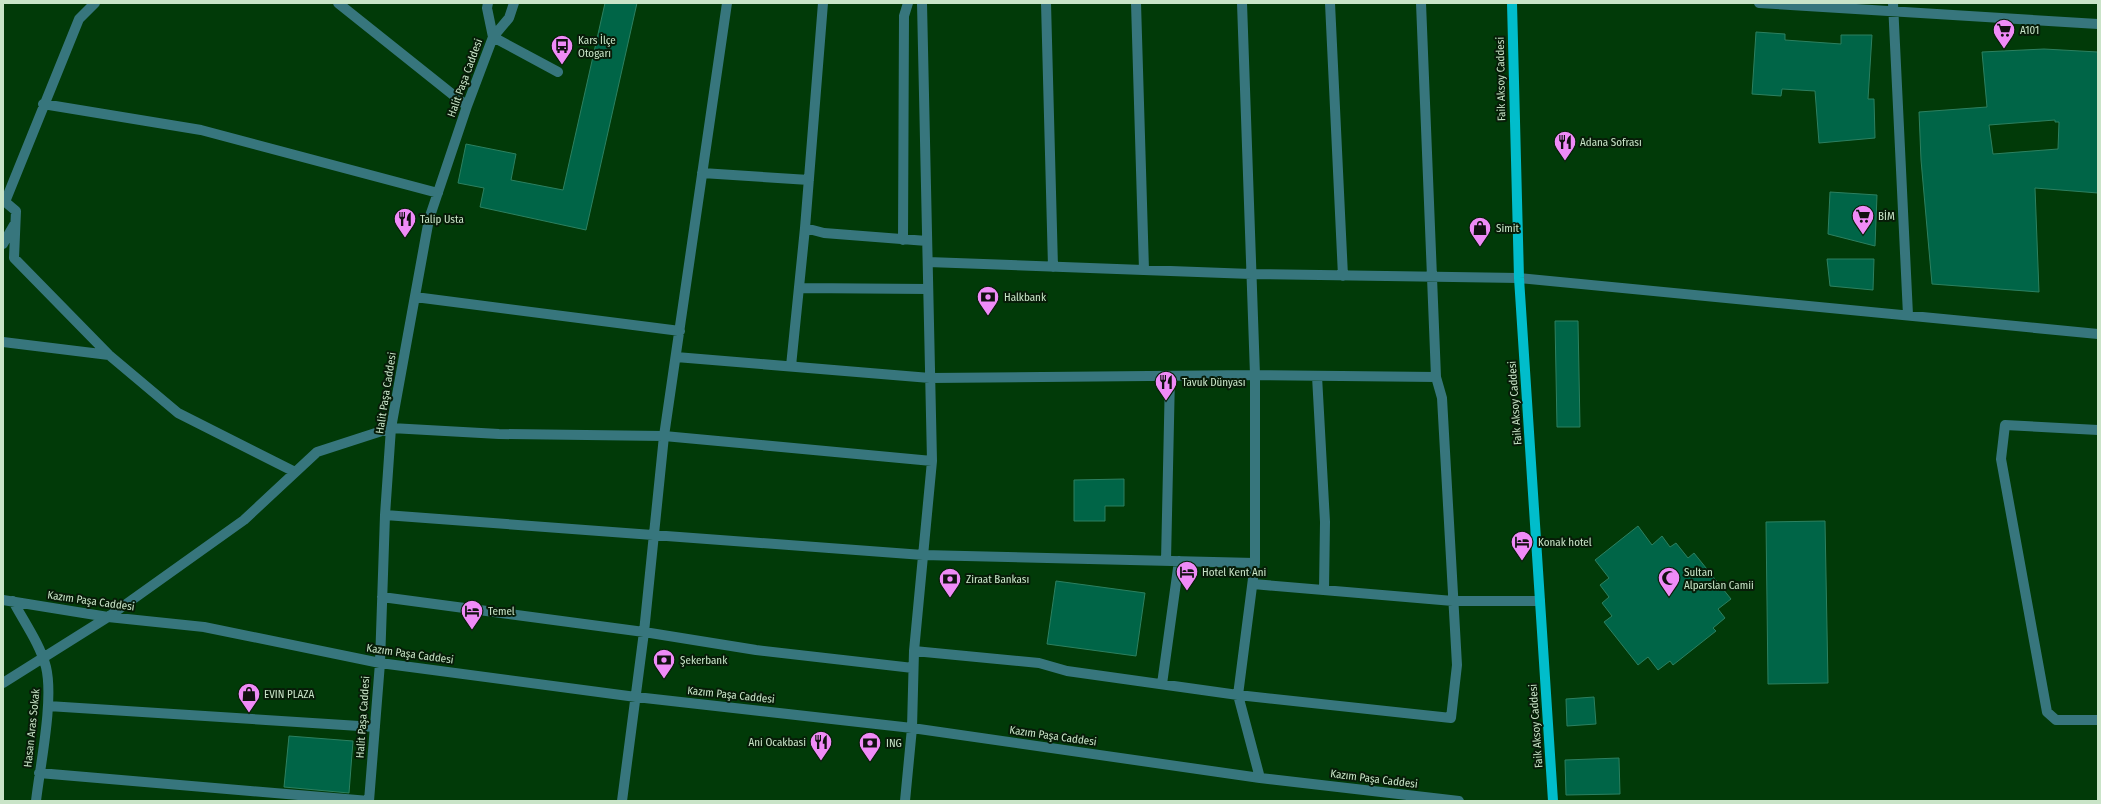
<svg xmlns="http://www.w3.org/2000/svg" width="2101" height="804" viewBox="0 0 2101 804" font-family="'Fira Sans Condensed',sans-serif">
  <rect width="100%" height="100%" fill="#013a08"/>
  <path fill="#006547" stroke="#2c8060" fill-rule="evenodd" d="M 605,3 L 637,3 L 586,230 L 480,207 L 484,188 L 458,183 L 466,144 L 516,154 L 511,180 L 563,190 Z
    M 1756,32 L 1785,34 L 1785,40 L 1841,44 L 1841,35 L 1872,35 L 1868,99 L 1874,99 L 1875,138 L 1819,143 L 1815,91 L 1782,89 L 1781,96 L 1752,94 Z
    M 2044,49 L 2098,52 L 2098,193 L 2035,188 L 2039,292 L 1932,284 L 1921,160 L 1919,112 L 1987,107 L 1982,52 ZM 2055,120 L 2055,122 L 2059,122 L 2058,149 L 1993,154 L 1989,125 Z
    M 1830,192 L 1877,195 L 1875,246 L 1828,234 Z
    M 1827,259 L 1874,259 L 1873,290 L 1830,286 Z
    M 1555,321 L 1578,321 L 1580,427 L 1557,427 Z
    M 1124,479 L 1124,506 L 1105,506 L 1105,521 L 1074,521 L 1074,480 Z
    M 1825,521 L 1828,683 L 1768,684 L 1766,522 Z
    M 1638,526 L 1652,545 L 1662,536 L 1670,547 L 1676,543 L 1688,558 L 1694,553 L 1731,599 L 1718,609 L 1725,618 L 1713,628 L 1716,631 L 1673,665 L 1670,661 L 1658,670 L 1648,657 L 1638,665 L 1604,622 L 1612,616 L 1602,603 L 1609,597 L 1600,585 L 1609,578 L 1595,560 Z
    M 1056,581 L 1145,593 L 1136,656 L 1047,644 Z
    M 1594,697 L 1596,724 L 1567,726 L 1566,699 Z
    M 289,736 L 353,741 L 349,793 L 284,787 Z
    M 1619,758 L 1620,794 L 1566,795 L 1565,760 Z"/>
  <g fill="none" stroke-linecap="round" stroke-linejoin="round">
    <path stroke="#37767d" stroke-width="10" d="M 338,3 L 467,106
      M 1046,3 L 1053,267
      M 1136,3 L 1144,270
      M 1242,3 L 1255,375 L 1255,563 L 1238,695 L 1260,778
      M 1330,3 L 1343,276
      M 1759,3 L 2098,24
      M 1893,3 L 1908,315
      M 493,37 L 558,72
      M 493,37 L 509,18 L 514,3
      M 43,104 L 201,130 L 438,193
      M 702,173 L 809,180
      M 3,200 L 16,211 L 14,258 L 109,355 L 178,413 L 295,472
      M 5,202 L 79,19 L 95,3
      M 805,228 L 824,233 L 927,241
      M 903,240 L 904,16 L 908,3
      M 3,244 L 14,225
      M 928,262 L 1251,274 L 1519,278 L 2098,334
      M 799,288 L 928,289
      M 415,297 L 680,331
      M 3,342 L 109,355
      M 676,357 L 930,378 L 1255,375 L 1436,377 L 1421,3
      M 791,366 L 805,228 L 823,3
      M 1317,376 L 1325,522 L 1324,589
      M 2098,430 L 2005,425 L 2001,459 L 2047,712 L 2056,720 L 2098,720
      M 385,515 L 923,555 L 1255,563
      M 1166,561 L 1170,376
      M 1253,584 L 1453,601 L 1540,601
      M 382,597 L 644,632 L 756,650 L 913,668
      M 3,600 L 108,617 L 204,627 L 380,663 L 636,697 L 912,728 L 1260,778 L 1459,801
      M 13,601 C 24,622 40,644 46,667 C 54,700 40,766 36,801
      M 914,651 L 1039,663 L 1067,671 L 1238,695 L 1451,718 L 1457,665 L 1442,398 L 1436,377
      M 3,683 L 108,617 L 244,520 L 317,452 L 391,428 L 499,434 L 664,436 L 932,461
      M 1162,684 L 1179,561
      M 48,706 L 375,727
      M 39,773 L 369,801
      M 369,801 L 380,663 L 385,515 L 391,428 L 429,219 L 467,106 L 493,37 L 487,8 L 488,3
      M 622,801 L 644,632 L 664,436 L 727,3
      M 905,801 L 912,728 L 914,651 L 932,461 L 922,3"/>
    <path stroke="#01bdcb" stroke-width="10" d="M 1512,3 L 1519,278 L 1553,801"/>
  </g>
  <defs>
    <g id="supermarket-pin" transform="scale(1.15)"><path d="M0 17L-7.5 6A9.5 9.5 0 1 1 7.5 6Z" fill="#ef8bf7" stroke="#071c08"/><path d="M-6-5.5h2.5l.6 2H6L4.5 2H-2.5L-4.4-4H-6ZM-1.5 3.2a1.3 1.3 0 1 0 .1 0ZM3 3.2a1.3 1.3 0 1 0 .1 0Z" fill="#111"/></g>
    <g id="bus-pin" transform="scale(1.15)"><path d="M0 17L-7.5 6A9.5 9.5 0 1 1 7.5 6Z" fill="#ef8bf7" stroke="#071c08"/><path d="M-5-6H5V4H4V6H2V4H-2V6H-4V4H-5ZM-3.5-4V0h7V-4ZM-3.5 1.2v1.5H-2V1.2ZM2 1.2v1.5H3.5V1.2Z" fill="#111"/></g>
    <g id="restaurant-pin" transform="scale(1.15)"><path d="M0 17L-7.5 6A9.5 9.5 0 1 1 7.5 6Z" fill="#ef8bf7" stroke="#071c08"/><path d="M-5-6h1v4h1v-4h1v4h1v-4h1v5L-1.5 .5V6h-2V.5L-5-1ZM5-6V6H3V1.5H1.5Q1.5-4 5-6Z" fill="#111"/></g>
    <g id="shop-pin" transform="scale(1.15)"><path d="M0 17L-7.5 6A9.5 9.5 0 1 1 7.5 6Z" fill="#ef8bf7" stroke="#071c08"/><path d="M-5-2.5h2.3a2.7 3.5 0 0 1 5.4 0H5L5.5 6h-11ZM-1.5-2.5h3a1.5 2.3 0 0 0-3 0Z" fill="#111"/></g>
    <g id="bank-pin" transform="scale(1.15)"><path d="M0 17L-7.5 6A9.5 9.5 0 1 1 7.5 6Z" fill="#ef8bf7" stroke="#071c08"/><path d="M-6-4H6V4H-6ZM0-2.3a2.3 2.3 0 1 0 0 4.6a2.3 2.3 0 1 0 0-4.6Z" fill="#111"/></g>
    <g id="hotel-pin" transform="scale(1.15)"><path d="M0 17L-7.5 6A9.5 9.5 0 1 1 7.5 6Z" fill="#ef8bf7" stroke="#071c08"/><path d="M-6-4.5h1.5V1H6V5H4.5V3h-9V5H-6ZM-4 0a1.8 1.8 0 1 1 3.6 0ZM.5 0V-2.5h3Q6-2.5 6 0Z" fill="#111"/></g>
    <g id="mosque-pin" transform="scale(1.15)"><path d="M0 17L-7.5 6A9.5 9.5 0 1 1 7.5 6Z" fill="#ef8bf7" stroke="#071c08"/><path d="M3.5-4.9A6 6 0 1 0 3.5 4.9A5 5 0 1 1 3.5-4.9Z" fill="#111"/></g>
  </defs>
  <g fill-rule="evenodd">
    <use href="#supermarket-pin" x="2004" y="30"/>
    <use href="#bus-pin" x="562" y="46"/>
    <use href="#restaurant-pin" x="1565" y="142"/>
    <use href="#supermarket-pin" x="1863" y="216"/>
    <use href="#restaurant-pin" x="405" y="219"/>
    <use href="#shop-pin" x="1480" y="228"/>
    <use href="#bank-pin" x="988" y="297"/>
    <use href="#restaurant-pin" x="1166" y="382"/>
    <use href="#hotel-pin" x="1522" y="542"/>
    <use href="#hotel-pin" x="1187" y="572"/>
    <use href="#mosque-pin" x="1669" y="578"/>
    <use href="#bank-pin" x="950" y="579"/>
    <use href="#hotel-pin" x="472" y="611"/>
    <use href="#bank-pin" x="664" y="660"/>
    <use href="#shop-pin" x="249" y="694"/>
    <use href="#restaurant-pin" x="821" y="742"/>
    <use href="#bank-pin" x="870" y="743"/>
  </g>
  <g text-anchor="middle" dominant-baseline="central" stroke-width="4" stroke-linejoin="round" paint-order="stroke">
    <g font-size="11" fill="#c9e4c8" stroke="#071c08" text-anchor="start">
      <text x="2020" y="30">A101</text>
      <text x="578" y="40">Kars İlçe<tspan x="578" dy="13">Otogarı</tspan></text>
      <text x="1580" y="142">Adana Sofrası</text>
      <text x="1878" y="216">BİM</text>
      <text x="420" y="219">Talip Usta</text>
      <text x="1496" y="228">Simit</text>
      <text x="1004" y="297">Halkbank</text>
      <text x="1182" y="382">Tavuk Dünyası</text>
      <text x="1538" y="542">Konak hotel</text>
      <text x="1202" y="572">Hotel Kent Ani</text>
      <text x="1684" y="572">Sultan<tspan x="1684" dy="13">Alparslan Camii</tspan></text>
      <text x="966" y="579">Ziraat Bankası</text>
      <text x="488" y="611">Temel</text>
      <text x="680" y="660">Şekerbank</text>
      <text x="264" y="694">EVIN PLAZA</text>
      <text x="806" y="742" text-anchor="end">Ani Ocakbasi</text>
      <text x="886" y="743">ING</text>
    </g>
    <g font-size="11" fill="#c9e4c8" stroke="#071c08">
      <text transform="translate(465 78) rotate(-70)">Halit Paşa Caddesi</text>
      <text transform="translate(1501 79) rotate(-91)">Faik Aksoy Caddesi</text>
      <text transform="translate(386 393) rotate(-81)">Halit Paşa Caddesi</text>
      <text transform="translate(1515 403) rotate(-94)">Faik Aksoy Caddesi</text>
      <text transform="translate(91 601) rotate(8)">Kazım Paşa Caddesi</text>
      <text transform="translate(410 654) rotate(8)">Kazım Paşa Caddesi</text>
      <text transform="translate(731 695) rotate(6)">Kazım Paşa Caddesi</text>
      <text transform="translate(363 717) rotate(-86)">Halit Paşa Caddesi</text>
      <text transform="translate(1536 726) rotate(-94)">Faik Aksoy Caddesi</text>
      <text transform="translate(32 728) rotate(-84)">Hasan Aras Sokak</text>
      <text transform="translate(1053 736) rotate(8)">Kazım Paşa Caddesi</text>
      <text transform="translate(1374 779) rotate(7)">Kazım Paşa Caddesi</text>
    </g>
  </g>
  <rect width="2101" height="804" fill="none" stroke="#c9e4c8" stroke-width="8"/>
</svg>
